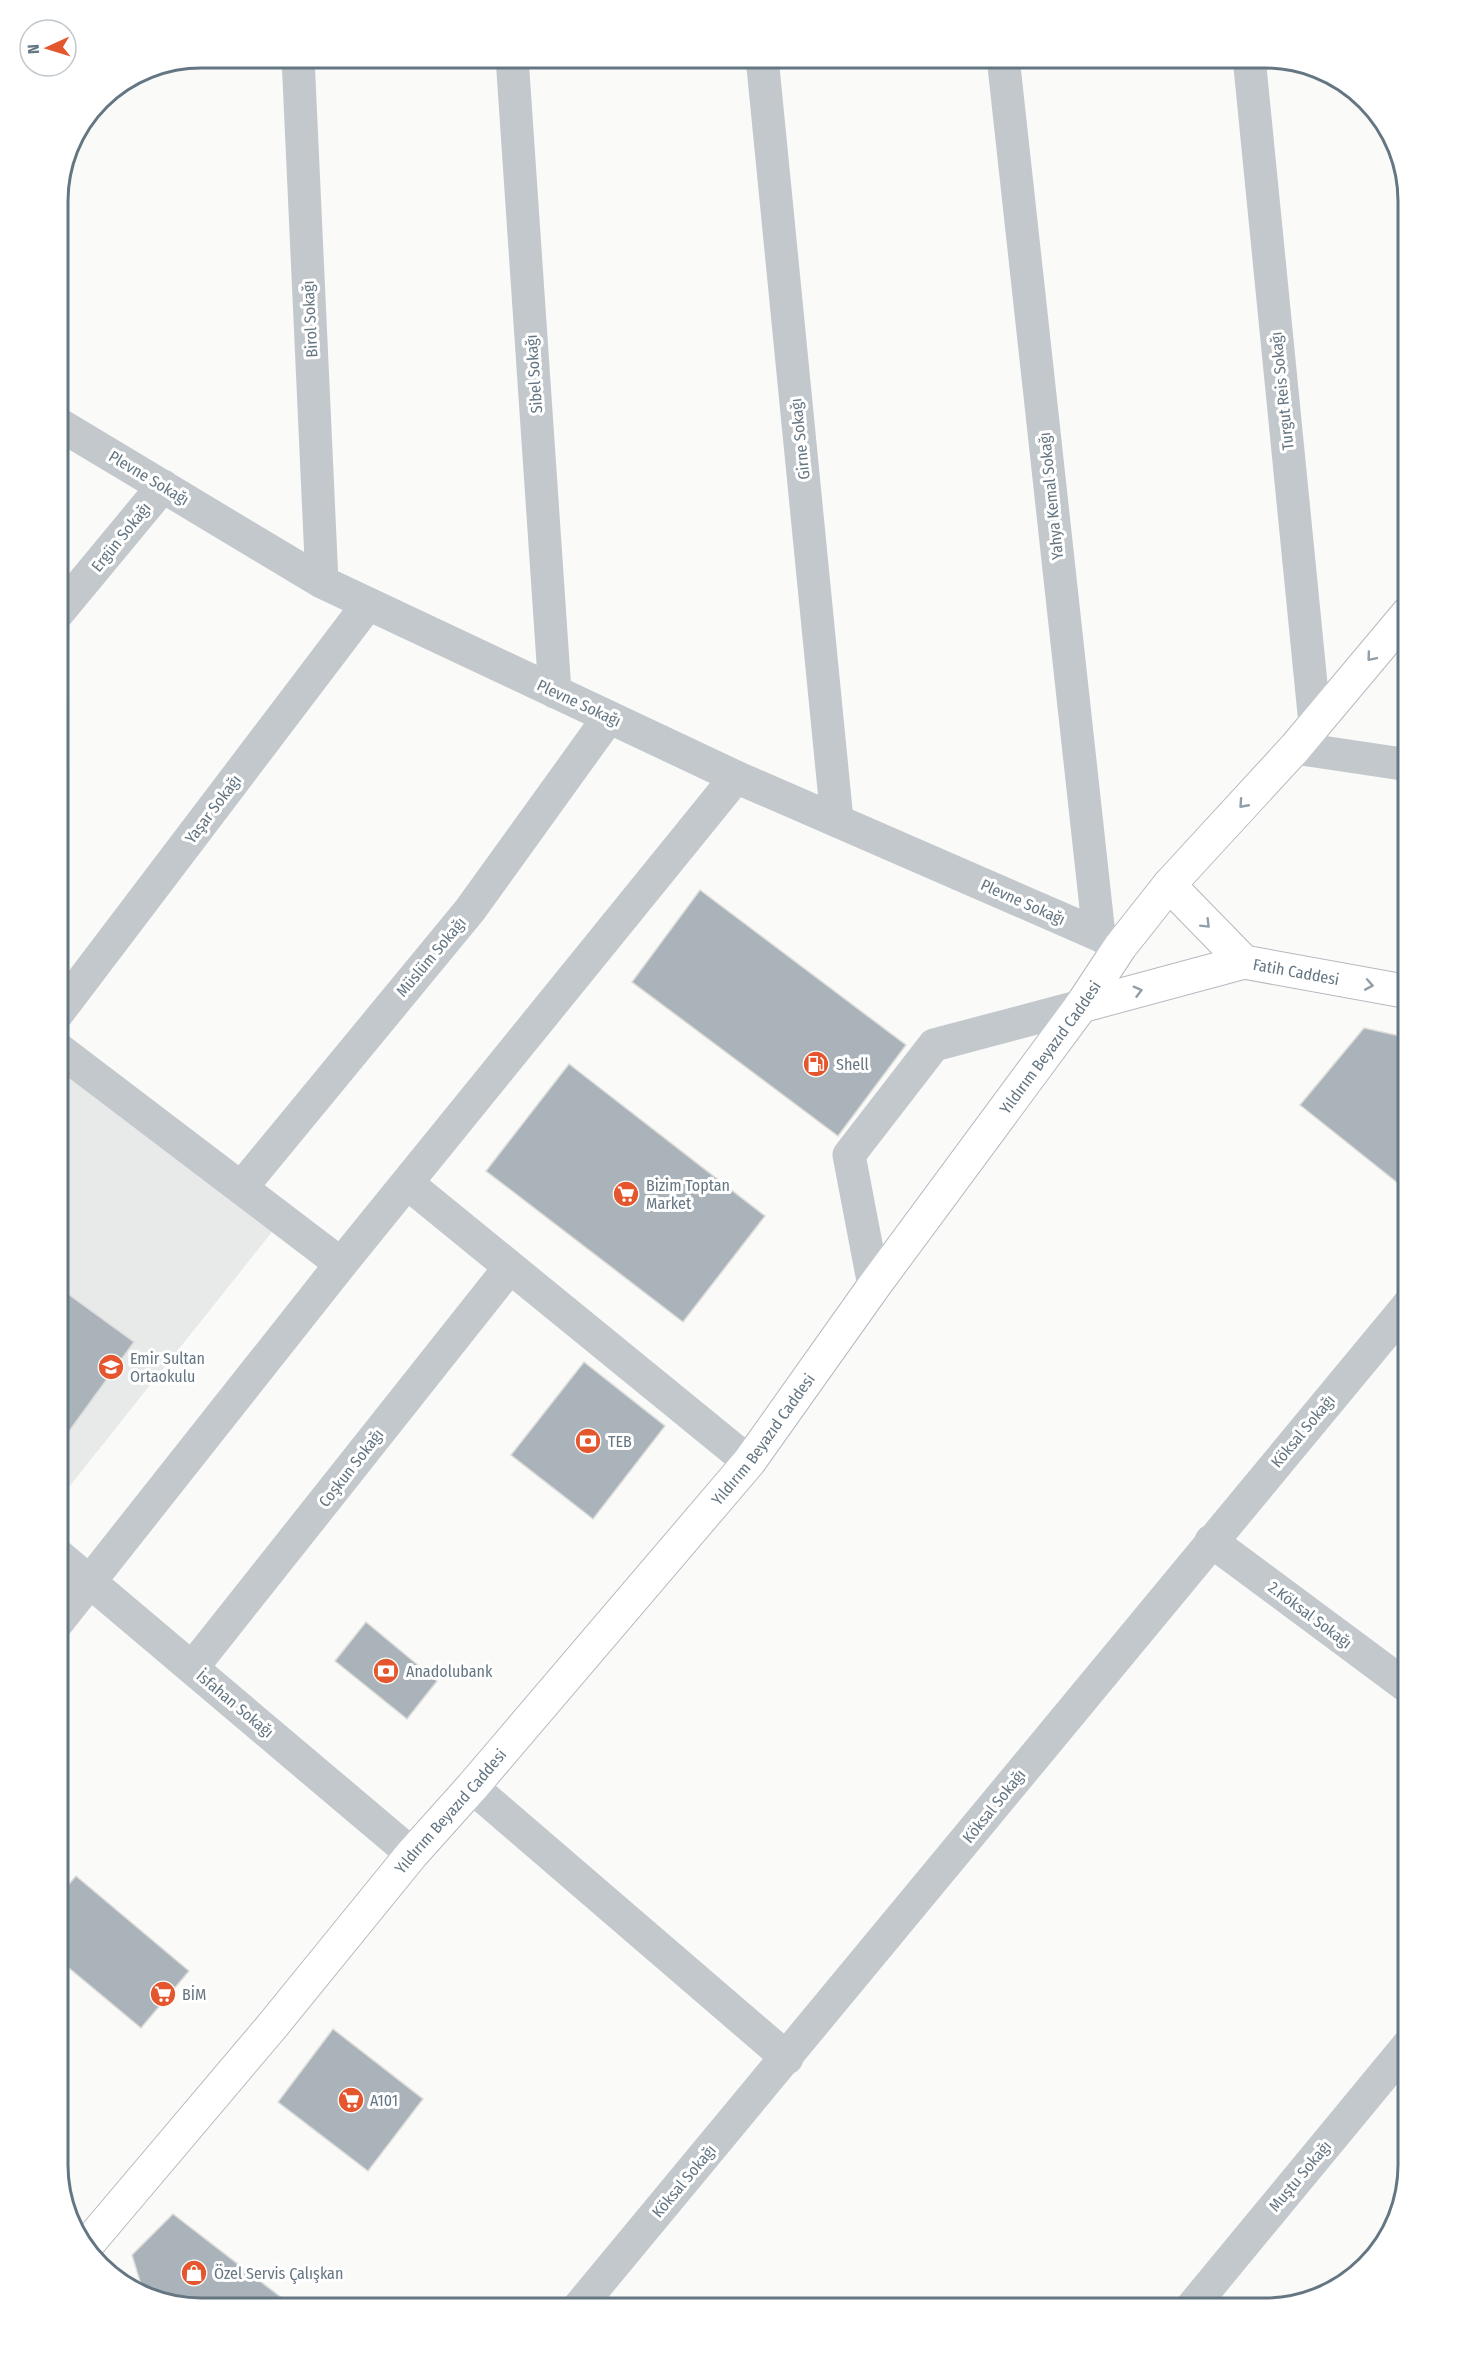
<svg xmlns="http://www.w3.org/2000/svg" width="1466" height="2365" viewBox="0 0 1466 2365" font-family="'Fira Sans Condensed',sans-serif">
  <rect width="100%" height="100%" fill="#fafaf8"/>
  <path fill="#e8e9e9" d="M 57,1067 L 272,1232 L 57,1502 Z"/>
  <path fill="#aab3b9" stroke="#dcdcda" stroke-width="1.5" d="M 700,890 L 906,1045 L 838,1136 L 632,982 Z
    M 1364,1028 L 1409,1038 L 1409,1192 L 1300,1105 Z
    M 569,1064 L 765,1216 L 683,1322 L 486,1171 Z
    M 57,1286 L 134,1342 L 62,1441 L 57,1438 Z
    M 584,1362 L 665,1426 L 593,1519 L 511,1455 Z
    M 366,1622 L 437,1681 L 407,1719 L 335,1661 Z
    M 76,1876 L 189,1971 L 141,2028 L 57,1958 L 57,1898 Z
    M 333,2029 L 423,2099 L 368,2171 L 278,2102 Z
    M 173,2214 L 291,2305 L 288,2308 L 192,2308 L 143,2291 L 132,2255 Z
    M 1228,2298 L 1242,2308 L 1221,2308 Z"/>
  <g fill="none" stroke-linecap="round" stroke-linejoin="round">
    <g stroke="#b5babe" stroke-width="35">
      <g id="major">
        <path d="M 1169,885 L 1244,962"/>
        <path id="s1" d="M 1081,1006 L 1244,962 L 1409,992"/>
        <path id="s2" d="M 87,2245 L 273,2025 L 412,1854 L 472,1787 L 749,1462 L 874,1286 L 1081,1006 L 1120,947 L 1169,885 L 1295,748 L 1409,612"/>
      </g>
    </g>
    <path stroke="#c3c8cc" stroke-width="33" d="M 298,57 L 322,582
      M 512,57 L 555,692
      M 762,57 L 837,820
      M 1003,57 L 1099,935
      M 1249,57 L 1315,724
      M 57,423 L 322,582 L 736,777 L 1099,935 L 1120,947
      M 57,614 L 163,486
      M 1295,748 L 1409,765
      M 57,1014 L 368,604
      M 57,1048 L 341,1264
      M 407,1183 L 749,1462
      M 241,1188 L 470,910 L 609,717
      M 874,1286 L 849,1155 L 934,1045 L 1081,1006
      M 1211,1541 L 1409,1688
      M 57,1554 L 412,1854
      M 57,1623 L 341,1264 L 736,777
      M 192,1668 L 510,1267
      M 472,1787 L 787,2058
      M 578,2308 L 1409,1304
      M 1191,2308 L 1409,2044"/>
    <use href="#major" stroke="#fff" stroke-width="33"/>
  </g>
  <defs><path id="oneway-chevron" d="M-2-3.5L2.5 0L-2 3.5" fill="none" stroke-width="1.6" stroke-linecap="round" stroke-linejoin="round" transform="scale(1.5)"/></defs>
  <g stroke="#939fa8">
    <use href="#oneway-chevron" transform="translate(1371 657) rotate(130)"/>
    <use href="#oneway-chevron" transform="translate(1243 804) rotate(132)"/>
    <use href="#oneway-chevron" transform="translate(1206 924) rotate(45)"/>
    <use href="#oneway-chevron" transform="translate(1369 985) rotate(10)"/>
    <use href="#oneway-chevron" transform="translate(1138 991) rotate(-15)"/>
  </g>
  <defs>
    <g id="fuel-disc" transform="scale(1.35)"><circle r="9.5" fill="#e4572e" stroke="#fff"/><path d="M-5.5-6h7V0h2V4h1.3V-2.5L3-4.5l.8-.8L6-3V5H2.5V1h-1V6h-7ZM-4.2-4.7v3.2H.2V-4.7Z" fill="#fff"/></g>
    <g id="supermarket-disc" transform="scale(1.35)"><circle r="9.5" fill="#e4572e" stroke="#fff"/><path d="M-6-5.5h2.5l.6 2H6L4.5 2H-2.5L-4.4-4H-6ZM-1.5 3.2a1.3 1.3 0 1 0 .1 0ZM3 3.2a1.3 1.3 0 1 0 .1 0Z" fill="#fff"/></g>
    <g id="school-disc" transform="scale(1.35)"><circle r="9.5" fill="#e4572e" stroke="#fff"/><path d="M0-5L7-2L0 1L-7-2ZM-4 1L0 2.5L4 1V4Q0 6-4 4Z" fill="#fff"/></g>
    <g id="bank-disc" transform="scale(1.35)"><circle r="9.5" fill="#e4572e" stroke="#fff"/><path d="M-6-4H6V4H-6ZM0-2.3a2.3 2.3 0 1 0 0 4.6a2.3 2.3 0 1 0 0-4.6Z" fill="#fff"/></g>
    <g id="shop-disc" transform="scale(1.35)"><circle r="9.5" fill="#e4572e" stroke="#fff"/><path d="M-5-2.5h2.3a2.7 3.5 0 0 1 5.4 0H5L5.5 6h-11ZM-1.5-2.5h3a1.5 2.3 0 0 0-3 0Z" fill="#fff"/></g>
  </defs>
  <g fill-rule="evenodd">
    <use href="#fuel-disc" x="816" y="1064"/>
    <use href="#supermarket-disc" x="626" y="1194"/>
    <use href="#school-disc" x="111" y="1367"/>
    <use href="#bank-disc" x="588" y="1441"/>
    <use href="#bank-disc" x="386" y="1671"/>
    <use href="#supermarket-disc" x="163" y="1994"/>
    <use href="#supermarket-disc" x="351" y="2100"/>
    <use href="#shop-disc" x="194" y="2273"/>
  </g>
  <g text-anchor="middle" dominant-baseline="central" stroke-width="6" stroke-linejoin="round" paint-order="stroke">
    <g font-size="16" fill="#657683" stroke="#fff">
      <text transform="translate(310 319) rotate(-93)">Birol Sokağı</text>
      <text transform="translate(534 374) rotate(-94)">Sibel Sokağı</text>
      <text transform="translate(1282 391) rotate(-96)">Turgut Reis Sokağı</text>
      <text transform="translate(800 439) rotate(-96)">Girne Sokağı</text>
      <text transform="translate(149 478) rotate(31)">Plevne Sokağı</text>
      <text transform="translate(1051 496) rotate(-96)">Yahya Kemal Sokağı</text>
      <text transform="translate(121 537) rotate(-51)">Ergün Sokağı</text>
      <text transform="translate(579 703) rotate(25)">Plevne Sokağı</text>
      <text transform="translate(213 809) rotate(-53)">Yaşar Sokağı</text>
      <text transform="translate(1023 902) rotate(24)">Plevne Sokağı</text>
      <text transform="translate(431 957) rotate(-50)">Müslüm Sokağı</text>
      <text stroke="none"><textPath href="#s1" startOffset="222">Fatih Caddesi</textPath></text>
      <text stroke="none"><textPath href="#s2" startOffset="1538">Yıldırım Beyazıd Caddesi</textPath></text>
      <text transform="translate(1303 1431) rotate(-50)">Köksal Sokağı</text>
      <text stroke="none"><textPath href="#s2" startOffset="1052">Yıldırım Beyazıd Caddesi</textPath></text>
      <text transform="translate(351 1468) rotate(-52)">Coşkun Sokağı</text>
      <text transform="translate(1310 1615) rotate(37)">2.Köksal Sokağı</text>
      <text transform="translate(235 1704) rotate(40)">İsfahan Sokağı</text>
      <text transform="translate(994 1806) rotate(-51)">Köksal Sokağı</text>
      <text stroke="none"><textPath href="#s2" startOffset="566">Yıldırım Beyazıd Caddesi</textPath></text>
      <text transform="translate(1300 2176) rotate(-50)">Muştu Sokağı</text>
      <text transform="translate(684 2181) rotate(-50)">Köksal Sokağı</text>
    </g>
    <g font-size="16" fill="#657683" stroke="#fff" text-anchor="start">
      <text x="836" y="1064">Shell</text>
      <text x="646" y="1185">Bizim Toptan<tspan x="646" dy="18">Market</tspan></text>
      <text x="130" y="1358">Emir Sultan<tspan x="130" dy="18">Ortaokulu</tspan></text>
      <text x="608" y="1441">TEB</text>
      <text x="406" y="1671">Anadolubank</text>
      <text x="182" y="1994">BİM</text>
      <text x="370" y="2100">A101</text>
      <text x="214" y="2273">Özel Servis Çalışkan</text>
    </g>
  </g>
  <path d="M0 0H1466V2365H0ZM201 68H1265A133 133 0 0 1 1398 201V2165A133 133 0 0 1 1265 2298H201A133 133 0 0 1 68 2165V201A133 133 0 0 1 201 68Z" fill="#fff" fill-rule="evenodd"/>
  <path fill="none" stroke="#657683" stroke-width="3" d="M201 68H1265A133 133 0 0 1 1398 201V2165A133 133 0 0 1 1265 2298H201A133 133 0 0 1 68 2165V201A133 133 0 0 1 201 68Z"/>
  <g transform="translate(48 48) rotate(266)"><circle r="28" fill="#ffffff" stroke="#c1c8cd" stroke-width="1.5"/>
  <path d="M0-4.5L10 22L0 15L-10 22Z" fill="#e4572e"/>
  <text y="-9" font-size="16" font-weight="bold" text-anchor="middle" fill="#657683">N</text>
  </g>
</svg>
